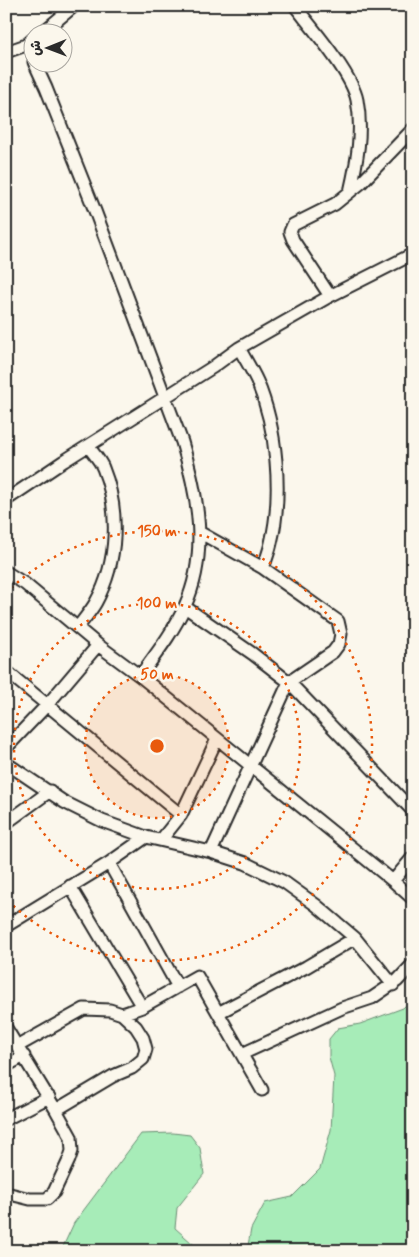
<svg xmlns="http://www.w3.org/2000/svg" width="419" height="1257" viewBox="0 0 419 1257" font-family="Mynerve,'Playpen Sans Arabic',sans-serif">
  <rect width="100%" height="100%" fill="#fbf7ec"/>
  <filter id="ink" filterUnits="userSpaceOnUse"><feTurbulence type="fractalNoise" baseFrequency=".02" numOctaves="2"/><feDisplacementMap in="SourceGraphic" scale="10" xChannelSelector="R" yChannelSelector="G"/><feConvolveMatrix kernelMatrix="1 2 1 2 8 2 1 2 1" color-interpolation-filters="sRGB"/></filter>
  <g filter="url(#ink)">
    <path fill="#a7ecb8" stroke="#698c72" d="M 413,998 L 413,1251 L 247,1251 L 251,1229 L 265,1203 L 292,1197 L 320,1169 L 331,1130 L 334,1076 L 329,1057 L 329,1039 L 338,1028 L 360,1024 L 403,1008 Z
      M 173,1133 L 190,1135 L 200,1148 L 204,1174 L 177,1208 L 175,1228 L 201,1251 L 61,1251 L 74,1223 L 141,1134 Z"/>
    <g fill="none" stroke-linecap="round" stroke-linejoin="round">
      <g stroke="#2b2b2b" stroke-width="15">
        <path id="minor" d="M 295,6 C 312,28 352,74 357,100 C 363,131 357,162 350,192
          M 43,32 L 74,6
          M 6,52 L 26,45 L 32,40
          M 34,62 L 46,88 L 95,211 L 182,442 C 198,496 209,553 185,606 C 174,631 156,654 140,676
          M 330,296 L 293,240 L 290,232 L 293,225 L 335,204 L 361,183 L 413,129
          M 239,348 C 245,359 252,370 257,381 C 277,428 283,494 271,543 C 269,552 266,560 263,568
          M 6,500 L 64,461 L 213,367 L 239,348 L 330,296 L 413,254
          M 199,532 L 263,568 L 338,621 L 341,634 L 339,644 L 333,652 L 289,682 L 211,852
          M 6,572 L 25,584 L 98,645 L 140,676 L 393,881 L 413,899
          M 185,607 L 253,654 L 289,682 L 413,811
          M 78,627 C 84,619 91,611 96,602 C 118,562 120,510 103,468 C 100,460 93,453 88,446
          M 6,671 L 181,815
          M 6,748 L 48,704 L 98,645
          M 6,763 L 64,802 L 102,821 L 146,837 L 211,852 L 245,863 L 284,882 L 316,905 L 355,938 L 393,985
          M 6,823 L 50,791
          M 161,840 L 181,815 L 217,739
          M 109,863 L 178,987
          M 393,881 L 413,857
          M 70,886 L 142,1007
          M 6,926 L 109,863 L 146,837
          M 218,1013 L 306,967 L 355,938
          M 122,1014 L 142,1007 L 197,976 L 262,1090
          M 6,1028 L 56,1110 L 71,1137 L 72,1151 L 69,1160 L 54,1192 L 47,1199 L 30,1199 L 6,1193
          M 18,1046 L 84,1009 L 110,1010 L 122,1014 L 136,1027 L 143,1038 L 146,1049 L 143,1059 L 132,1068 L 113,1076 L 56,1110
          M 242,1054 L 342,1008 L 372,998 L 397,981 L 413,964
          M 6,1066 L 24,1056
          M 6,1119 L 49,1097"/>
      </g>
      <use href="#minor" stroke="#fbf7ec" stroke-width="11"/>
    </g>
  </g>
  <circle cx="157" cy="746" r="72" fill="#e8590c" fill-opacity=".12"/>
  <g fill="none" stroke="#e8590c" stroke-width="2.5" stroke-dasharray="2.5 5">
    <circle cx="157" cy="746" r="72"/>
    <circle cx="157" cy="746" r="143"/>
    <path d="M6 593A215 215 0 1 1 6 899"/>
  </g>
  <circle cx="157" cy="746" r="8" fill="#e8590c" stroke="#fbf7ec" stroke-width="2.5"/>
  <g font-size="15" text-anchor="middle" font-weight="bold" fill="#e8590c" stroke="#fbf7ec" stroke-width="5" stroke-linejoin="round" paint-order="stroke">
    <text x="157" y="536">150 m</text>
    <text x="157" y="608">100 m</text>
    <text x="157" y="679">50 m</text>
  </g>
  <rect width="419" height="1257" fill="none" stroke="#fbf7ec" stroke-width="25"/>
  <rect x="12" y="12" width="394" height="1232" fill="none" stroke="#2b2b2b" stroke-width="2" filter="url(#ink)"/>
  <g transform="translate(48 48) rotate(269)"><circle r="24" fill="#fbf7ec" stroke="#a8a59f"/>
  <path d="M0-4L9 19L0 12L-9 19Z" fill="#2b2b2b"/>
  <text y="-8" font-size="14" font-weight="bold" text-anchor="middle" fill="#2b2b2b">ش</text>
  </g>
</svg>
